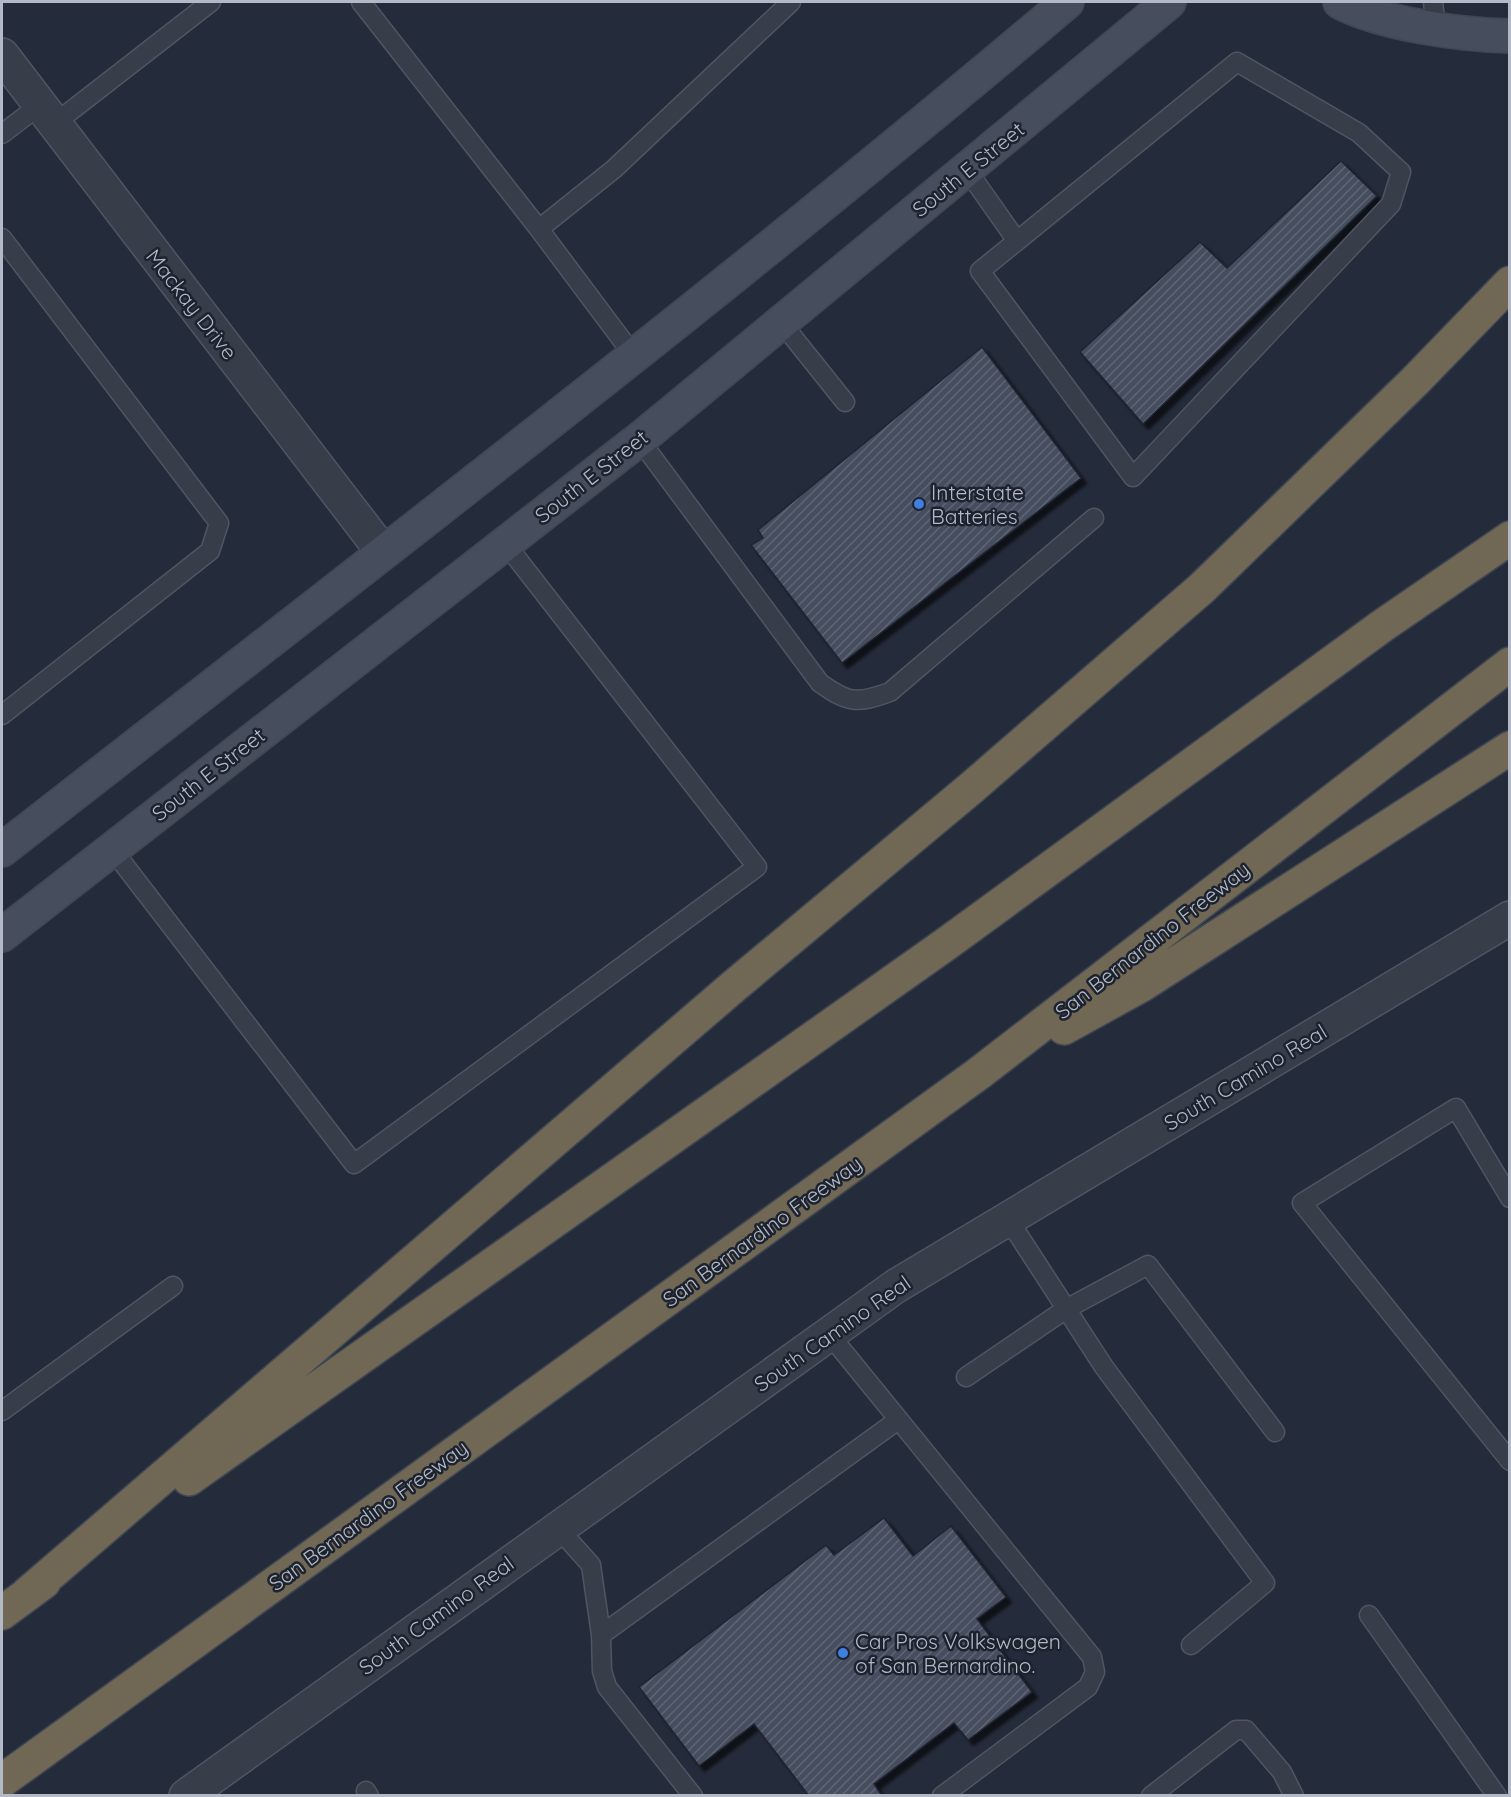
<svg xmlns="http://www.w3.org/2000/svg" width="1511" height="1797" viewBox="0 0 1511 1797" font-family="Quicksand,sans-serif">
  <defs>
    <pattern id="building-hatch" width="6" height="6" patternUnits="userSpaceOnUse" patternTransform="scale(1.5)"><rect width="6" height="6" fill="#454e5e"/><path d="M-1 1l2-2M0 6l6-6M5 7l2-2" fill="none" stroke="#5d6574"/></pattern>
    <filter id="shadow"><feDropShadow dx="5.5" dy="5.5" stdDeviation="1.5" flood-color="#0009"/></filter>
  </defs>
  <rect width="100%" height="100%" fill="#242b3a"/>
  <path fill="url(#building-hatch)" stroke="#1e2531" stroke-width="1.5" filter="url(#shadow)" d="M 1341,161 L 1377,196 L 1143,424 L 1080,352 L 1200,242 L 1227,268 Z
    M 982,347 L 1081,478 L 842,663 L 751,545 L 763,538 L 758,530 Z
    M 884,1518 L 913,1556 L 951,1526 L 1006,1597 L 977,1619 L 1032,1692 L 968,1740 L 954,1723 L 874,1784 L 882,1796 L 809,1796 L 754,1724 L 699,1766 L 639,1687 L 826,1545 L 834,1555 Z"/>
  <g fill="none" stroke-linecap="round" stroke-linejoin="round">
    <g stroke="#4f5662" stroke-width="21">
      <path id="lane" d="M 361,2 L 539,229 L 614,169 L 791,2
        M 1433,2 L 1436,27
        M 54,124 L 211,2
        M 2,134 L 40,105
        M 967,170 L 1017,241 L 1237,62 L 1359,133 L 1401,172 L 1391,204 L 1133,477 L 980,271 L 1017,241
        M 539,229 L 634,356
        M 2,238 L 219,523 L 210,551 L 2,715
        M 781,322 L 845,402
        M 639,439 L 820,683 C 848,703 857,704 890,692 L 1094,518
        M 112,849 L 354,1164 L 757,867 L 505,543
        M 1510,1198 L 1456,1108 L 1302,1203 L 1510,1461
        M 1008,1219 L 1104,1367 L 1265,1583 L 1191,1645
        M 829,1334 L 1092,1657 L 1095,1672 L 1088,1687 L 942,1796
        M 966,1377 L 1066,1309 L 1148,1265 L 1275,1432
        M 2,1411 L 173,1286
        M 557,1527 L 591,1565 L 601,1635 L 602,1671 L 607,1687 L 693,1796
        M 1369,1615 L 1497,1796
        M 601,1635 L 898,1420
        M 366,1791 L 369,1796
        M 1151,1796 L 1236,1730 L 1246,1730 L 1282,1772 L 1294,1796"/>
    </g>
    <g stroke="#4f5662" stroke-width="36">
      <path id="street" d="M 2,55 L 383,552
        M 186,1796 L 896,1286 L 1510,918"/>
    </g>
    <g stroke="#404753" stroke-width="36">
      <path id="secondary" d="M 1340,2 C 1382,24 1461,35 1510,36
        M 2,850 C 359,571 721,295 1067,2
        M 2,935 L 646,434 L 1169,2"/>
    </g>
    <g stroke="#3f4652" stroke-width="36">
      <path id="highway" d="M 1064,1028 L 1142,985 L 1510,748
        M 189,1479 L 946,944 L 1382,626 L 1510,538
        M 27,1594 L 734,986 L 970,789 L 1202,588 L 1415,381 L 1510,283
        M 2,1613 L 44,1582
        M 2,1781 L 978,1074 L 1510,664"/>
    </g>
    <use href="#lane" stroke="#373e4a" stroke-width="18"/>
    <use href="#street" stroke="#373e4a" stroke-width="33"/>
    <use href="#secondary" stroke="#464d5d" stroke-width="33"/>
    <use href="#highway" stroke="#706855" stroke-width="33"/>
  </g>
  <g fill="#3f7fe0" stroke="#1c232f" stroke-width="2">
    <circle cx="919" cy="504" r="6"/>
    <circle cx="843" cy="1653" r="6"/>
  </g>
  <g text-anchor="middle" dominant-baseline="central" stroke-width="5" stroke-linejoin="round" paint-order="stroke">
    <g font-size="21" fill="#b3b9c6" stroke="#1c232f">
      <text transform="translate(968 169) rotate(-39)">South E Street</text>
      <text transform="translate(192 304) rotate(52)">Mackay Drive</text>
      <text transform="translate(591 476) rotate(-38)">South E Street</text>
      <text transform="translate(208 774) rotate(-38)">South E Street</text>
      <text transform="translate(1152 940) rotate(-38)">San Bernardino Freeway</text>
      <text transform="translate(1245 1077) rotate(-31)">South Camino Real</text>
      <text transform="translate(762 1231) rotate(-36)">San Bernardino Freeway</text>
      <text transform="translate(832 1333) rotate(-35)">South Camino Real</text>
      <text transform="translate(368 1515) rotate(-36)">San Bernardino Freeway</text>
      <text transform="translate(436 1615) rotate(-36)">South Camino Real</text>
    </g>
    <g font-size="21" fill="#b3b9c6" stroke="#1c232f" text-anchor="start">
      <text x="931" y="492">Interstate<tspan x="931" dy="24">Batteries</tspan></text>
      <text x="855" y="1641">Car Pros Volkswagen<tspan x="855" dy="24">of San Bernardino.</tspan></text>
    </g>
  </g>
  <rect width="1511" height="1797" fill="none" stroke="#b3b9c6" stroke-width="6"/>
</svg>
